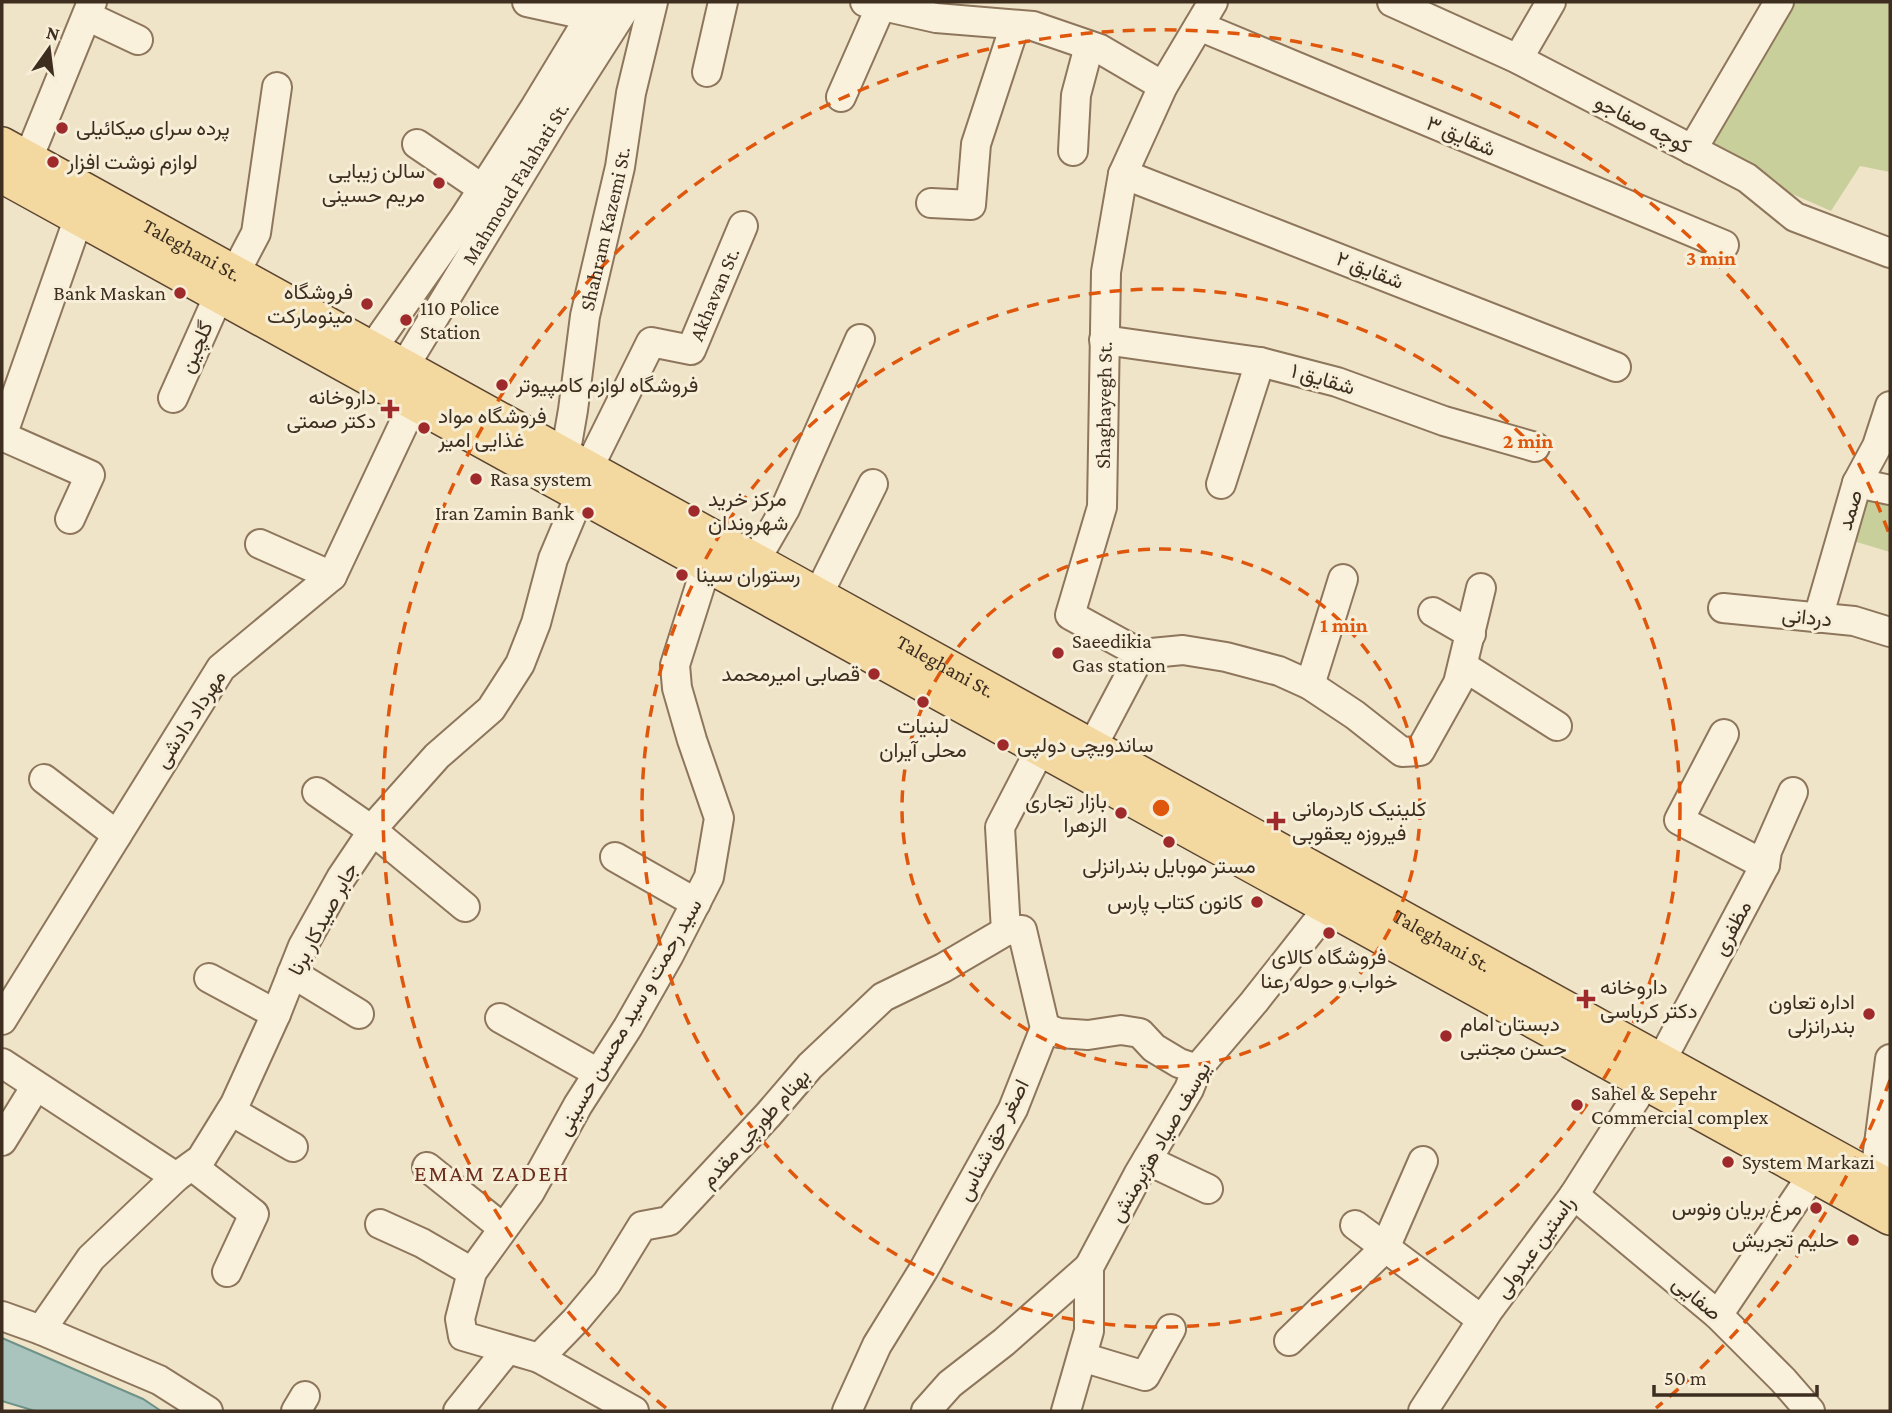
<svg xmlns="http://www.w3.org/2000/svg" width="1892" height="1413" viewBox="0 0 1892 1413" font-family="'Crimson Pro',Vazirmatn,serif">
  <rect width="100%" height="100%" fill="#f0e4c8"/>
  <path fill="#c9cf9b" d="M 1779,2 L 1890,2 L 1890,172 L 1860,166 L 1831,211 L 1692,150 Z
    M 1863,496 L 1890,504 L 1890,552 L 1850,540 Z"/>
  <path fill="#a9c4bc" stroke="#6f938a" stroke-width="2" d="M 2,1338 L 143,1399 L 161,1411 L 35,1411 L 2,1401 Z"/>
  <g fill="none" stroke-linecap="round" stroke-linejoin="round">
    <g stroke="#8d765c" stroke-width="32">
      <g id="minor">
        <path d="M 527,2 L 591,16"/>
        <path d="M 865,2 L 936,18 L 1033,26 L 1100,49 L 1163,86"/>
        <path d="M 1392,2 L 1518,59 L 1747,178 L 1795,217 L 1890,253"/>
        <path d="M 87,16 L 138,40"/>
        <path d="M 1199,26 L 1724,245"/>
        <path d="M 1518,59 L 1551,2"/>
        <path d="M 707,72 L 723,2"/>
        <path d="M 841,97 L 881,6"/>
        <path d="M 417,144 L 483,189"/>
        <path d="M 1692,150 L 1779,2"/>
        <path d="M 1073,151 L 1076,95 L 1089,46"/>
        <path d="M 28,159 L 92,2"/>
        <path d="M 1123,174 L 1616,367"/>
        <path d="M 931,203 L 971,205 L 976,144 L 1015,25"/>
        <path d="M 235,273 L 256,233 L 277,87"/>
        <path d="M 1104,340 L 1260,362 L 1337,382 L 1444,421 L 1535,447"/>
        <path d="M 372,349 L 464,218 L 534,109 L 599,2"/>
        <path id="s1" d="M 404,367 L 555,118 L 629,2"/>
        <path d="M 173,398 L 219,295"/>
        <path d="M 2,436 L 79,217"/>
        <path d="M 2,436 L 90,475 L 70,519"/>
        <path id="s2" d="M 565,456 L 573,410 L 585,316 L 620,167 L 631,93 L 653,2"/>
        <path id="s3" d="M 588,469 L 651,342 L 691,350 L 743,226"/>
        <path d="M 1857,483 L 1890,490"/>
        <path d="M 1221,484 L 1260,362"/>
        <path d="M 260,544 L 332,576"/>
        <path d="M 755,561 L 785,509 L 860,339"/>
        <path d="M 818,595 L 873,484"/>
        <path d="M 1723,608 L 1854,621 L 1890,632"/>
        <path d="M 1433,612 L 1471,634"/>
        <path d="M 1818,618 L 1857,483 L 1877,446 L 1890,406"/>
        <path d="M 1141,654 L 1183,650 L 1226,657 L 1279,671 L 1310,685 L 1355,715 L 1402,752 L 1420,751 L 1458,683 L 1481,588"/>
        <path d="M 1463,666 L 1557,726"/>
        <path d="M 1310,685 L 1343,579"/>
        <path d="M 1724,734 L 1679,820 L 1765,865"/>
        <path id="s4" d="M 1083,764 L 1141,654 L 1070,615 L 1102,507 L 1106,272 L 1123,174 L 1163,86 L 1213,2"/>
        <path d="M 44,779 L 117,835"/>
        <path d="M 317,792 L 373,831 L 465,907"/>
        <path d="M 615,857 L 696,903"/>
        <path d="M 292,973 L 359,1014"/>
        <path d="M 209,978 L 276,1014"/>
        <path d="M 500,1018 L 598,1073"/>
        <path d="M 2,1020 L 221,668 L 332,576 L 414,402"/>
        <path d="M 1045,1028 L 1059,1033 L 1088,1035 L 1121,1030 L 1140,1033 L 1154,1048 L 1179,1063 L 1197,1069"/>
        <path d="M 1661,1061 L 1765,865 L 1767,851 L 1793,792"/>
        <path d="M 2,1063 L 176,1177"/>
        <path d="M 231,1111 L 293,1147"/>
        <path d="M 2,1141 L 36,1086"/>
        <path d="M 1147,1160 L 1208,1189"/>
        <path d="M 192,1166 L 254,1214 L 227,1272"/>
        <path d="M 427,1167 L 503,1228"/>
        <path d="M 1879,1182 L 1877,1159 L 1890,1059"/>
        <path d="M 1574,1195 L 1718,1315 L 1783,1380 L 1810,1411"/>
        <path d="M 380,1224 L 422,1243 L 472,1272"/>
        <path d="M 1355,1225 L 1482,1320"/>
        <path d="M 1718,1315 L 1813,1174"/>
        <path d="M 2,1316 L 41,1330 L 159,1380 L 208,1411"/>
        <path d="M 41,1330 L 91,1258 L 176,1177 L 201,1159 L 235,1104 L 276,1014 L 303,946 L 341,878 L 380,820 L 437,756 L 491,709 L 520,664 L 536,623 L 553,559 L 580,495"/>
        <path d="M 1289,1341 L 1385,1248 L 1423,1161"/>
        <path d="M 1082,1357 L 1145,1376 L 1171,1329"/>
        <path d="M 539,1358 L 576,1320 L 607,1283 L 642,1226 L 669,1221 L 768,1115 L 810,1066 L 883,997 L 943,968 L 1006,931"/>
        <path d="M 296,1411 L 305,1396"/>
        <path d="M 458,1411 L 507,1350"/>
        <path d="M 634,1411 L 539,1358 L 463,1336 L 460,1319 L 472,1272 L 530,1192 L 578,1105 L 628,1027 L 669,955 L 709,877 L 719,818 L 692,740 L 677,688 L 675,665 L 707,564"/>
        <path d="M 847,1411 L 877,1345 L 924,1269 L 1013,1109 L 1045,1028 L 1022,930 L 1006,931 L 1000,827 L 1041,748"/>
        <path d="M 926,1411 L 950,1384 L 1004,1342 L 1089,1267"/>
        <path d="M 1066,1411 L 1089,1331 L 1089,1267 L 1138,1175 L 1189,1089 L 1197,1069 L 1254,1002 L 1329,907"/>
        <path d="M 1423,1411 L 1488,1311 L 1574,1195 L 1646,1082"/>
      </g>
    </g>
    <g stroke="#5b4430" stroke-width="38">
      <g id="major">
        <path id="s5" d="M 2,145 L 1890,1188"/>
        <path d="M 2,175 L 1890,1217"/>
      </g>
    </g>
    <use href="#minor" stroke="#faf1dc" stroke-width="28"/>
    <use href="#major" stroke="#f3d9a0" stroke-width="35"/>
  </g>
  <g fill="none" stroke="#df570d" stroke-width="3.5" stroke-dasharray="12 9">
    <circle cx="1161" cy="808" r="259"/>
    <circle cx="1161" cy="808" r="519"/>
    <path d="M1890 1080A778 778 0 0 1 1656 1408M666 1408A778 778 0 1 1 1890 536"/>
  </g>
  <g fill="#9e2a2b" stroke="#f7eed8" stroke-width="2.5">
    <circle cx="62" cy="128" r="7"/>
    <circle cx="53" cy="162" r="7"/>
    <circle cx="439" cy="183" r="7"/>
    <circle cx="180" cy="293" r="7"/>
    <circle cx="367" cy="304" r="7"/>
    <circle cx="406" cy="320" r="7"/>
    <circle cx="502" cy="385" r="7"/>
    <path d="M386.5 398.5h7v7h7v7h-7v7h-7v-7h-7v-7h7z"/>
    <circle cx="424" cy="428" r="7"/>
    <circle cx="476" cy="479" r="7"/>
    <circle cx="694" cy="511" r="7"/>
    <circle cx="588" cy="513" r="7"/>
    <circle cx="682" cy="575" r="7"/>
    <circle cx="1058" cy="653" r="7"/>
    <circle cx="874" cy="674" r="7"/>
    <circle cx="923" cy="702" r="7"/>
    <circle cx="1003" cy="745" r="7"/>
    <circle cx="1121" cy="813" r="7"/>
    <path d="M1272.5 810.5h7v7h7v7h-7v7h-7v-7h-7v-7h7z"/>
    <circle cx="1169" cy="842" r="7"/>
    <circle cx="1257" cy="902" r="7"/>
    <circle cx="1329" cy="933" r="7"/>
    <path d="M1582.5 988.5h7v7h7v7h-7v7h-7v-7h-7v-7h7z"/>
    <circle cx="1869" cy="1014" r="7"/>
    <circle cx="1446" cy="1036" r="7"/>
    <circle cx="1577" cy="1105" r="7"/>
    <circle cx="1728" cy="1162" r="7"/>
    <circle cx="1816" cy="1208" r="7"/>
    <circle cx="1853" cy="1240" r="7"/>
  </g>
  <g text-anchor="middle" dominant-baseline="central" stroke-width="6" stroke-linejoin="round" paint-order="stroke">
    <g font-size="21" fill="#3d2e20" stroke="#f7eed8">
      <text transform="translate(1643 124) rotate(27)">کوچه صفاجو</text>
      <text transform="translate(1461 136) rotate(23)">شقایق ۳</text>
      <text stroke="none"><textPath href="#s1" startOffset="215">Mahmoud Falahati St.</textPath></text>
      <text stroke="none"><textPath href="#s2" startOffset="231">Shahram Kazemi St.</textPath></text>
      <text stroke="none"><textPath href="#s5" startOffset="217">Taleghani St.</textPath></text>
      <text transform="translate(1370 270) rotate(21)">شقایق ۲</text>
      <text stroke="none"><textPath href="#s3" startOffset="243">Akhavan St.</textPath></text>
      <text transform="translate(196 347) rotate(-66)">گلچین</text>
      <text transform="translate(1323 379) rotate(16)">شقایق ۱</text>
      <text stroke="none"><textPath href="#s4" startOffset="420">Shaghayegh St.</textPath></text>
      <text transform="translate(1850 510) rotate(-73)">صمد</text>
      <text transform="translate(1807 617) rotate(6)">دردانی</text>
      <text stroke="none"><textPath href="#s5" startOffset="1078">Taleghani St.</textPath></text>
      <text transform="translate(190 719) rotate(-57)">مهرداد دادشی</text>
      <text transform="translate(323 919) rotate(-62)">جابر صیدکار برنا</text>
      <text transform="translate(1732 928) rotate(-62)">مظفری</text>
      <text stroke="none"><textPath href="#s5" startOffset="1645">Taleghani St.</textPath></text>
      <text transform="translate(629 1017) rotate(-60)">سید رحمت و سید محسن حسینی</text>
      <text transform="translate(755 1128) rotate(-48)">بهنام طورچی مقدم</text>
      <text transform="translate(993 1140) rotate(-63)">اصغر حق شناس</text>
      <text transform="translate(1160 1142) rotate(-60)">یوسف صیاد هژبرمنش</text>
      <text transform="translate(1535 1247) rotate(-54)">راستین عبدولی</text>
      <text transform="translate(1697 1298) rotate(40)">صفایی</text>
    </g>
    <g font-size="21" fill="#3d2e20" stroke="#f7eed8" text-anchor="start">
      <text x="76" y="128">پرده سرای میکائیلی</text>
      <text x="67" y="162">لوازم نوشت افزار</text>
      <text x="425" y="171" text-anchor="end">سالن زیبایی<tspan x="425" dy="24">مریم حسینی</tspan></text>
      <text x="353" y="292" text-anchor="end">فروشگاه<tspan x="353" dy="24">مینومارکت</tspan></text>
      <text x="166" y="293" text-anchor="end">Bank Maskan</text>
      <text x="420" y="308">110 Police<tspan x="420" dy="24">Station</tspan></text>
      <text x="516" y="385">فروشگاه لوازم کامپیوتر</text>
      <text x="376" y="397" text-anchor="end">داروخانه<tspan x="376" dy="24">دکتر صمتی</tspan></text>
      <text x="438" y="416">فروشگاه مواد<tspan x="438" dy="24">غذایی امیر</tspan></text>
      <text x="490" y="479">Rasa system</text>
      <text x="708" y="499">مرکز خرید<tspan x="708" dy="24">شهروندان</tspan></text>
      <text x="574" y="513" text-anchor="end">Iran Zamin Bank</text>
      <text x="696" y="575">رستوران سینا</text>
      <text x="1072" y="641">Saeedikia<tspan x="1072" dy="24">Gas station</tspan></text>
      <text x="860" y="674" text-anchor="end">قصابی امیرمحمد</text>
      <text x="923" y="726" text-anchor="middle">لبنیات<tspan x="923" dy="24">محلی آیران</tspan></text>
      <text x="1017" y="745">ساندویچی دولپی</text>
      <text x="1107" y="801" text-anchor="end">بازار تجاری<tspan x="1107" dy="24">الزهرا</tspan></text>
      <text x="1292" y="809">کلینیک کاردرمانی<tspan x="1292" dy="24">فیروزه یعقوبی</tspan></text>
      <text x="1169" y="866" text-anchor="middle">مستر موبایل بندرانزلی</text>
      <text x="1243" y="902" text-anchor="end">کانون کتاب پارس</text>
      <text x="1329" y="957" text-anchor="middle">فروشگاه کالای<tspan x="1329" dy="24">خواب و حوله رعنا</tspan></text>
      <text x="1600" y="987">داروخانه<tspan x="1600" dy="24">دکتر کرباسی</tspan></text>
      <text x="1855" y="1002" text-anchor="end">اداره تعاون<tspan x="1855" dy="24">بندرانزلی</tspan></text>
      <text x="1460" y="1024">دبستان امام<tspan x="1460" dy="24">حسن مجتبی</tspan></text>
      <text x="1591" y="1093">Sahel &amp; Sepehr<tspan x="1591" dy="24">Commercial complex</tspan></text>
      <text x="1742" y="1162">System Markazi</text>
      <text x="1802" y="1208" text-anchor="end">مرغ بریان ونوس</text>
      <text x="1839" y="1240" text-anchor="end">حلیم تجریش</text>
    </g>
    <g font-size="23" letter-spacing="2" fill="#6b2e1e" stroke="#f7eed8">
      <text x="492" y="1173">EMAM ZADEH</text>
    </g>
  </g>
  <circle cx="1161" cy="808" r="10" fill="#df570d" stroke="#f7eed8" stroke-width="3.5"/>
  <g font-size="21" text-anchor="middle" font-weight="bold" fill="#df570d" stroke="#f7eed8" stroke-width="6" stroke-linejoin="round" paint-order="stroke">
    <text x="1711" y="265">3 min</text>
    <text x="1528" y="448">2 min</text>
    <text x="1344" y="632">1 min</text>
  </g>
  <rect width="1892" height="1413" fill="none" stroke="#3d2e20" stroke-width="7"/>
  <g transform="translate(49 49) rotate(14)" stroke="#f7eed8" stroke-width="5" paint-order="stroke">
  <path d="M0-5L12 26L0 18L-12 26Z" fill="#3d2e20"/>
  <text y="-10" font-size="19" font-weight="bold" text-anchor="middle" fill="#3d2e20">N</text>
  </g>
  <path d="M1654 1385v10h163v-10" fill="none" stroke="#3d2e20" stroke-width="3.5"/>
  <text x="1664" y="1385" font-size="21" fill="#3d2e20" stroke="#f7eed8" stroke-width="5" paint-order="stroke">50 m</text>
</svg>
